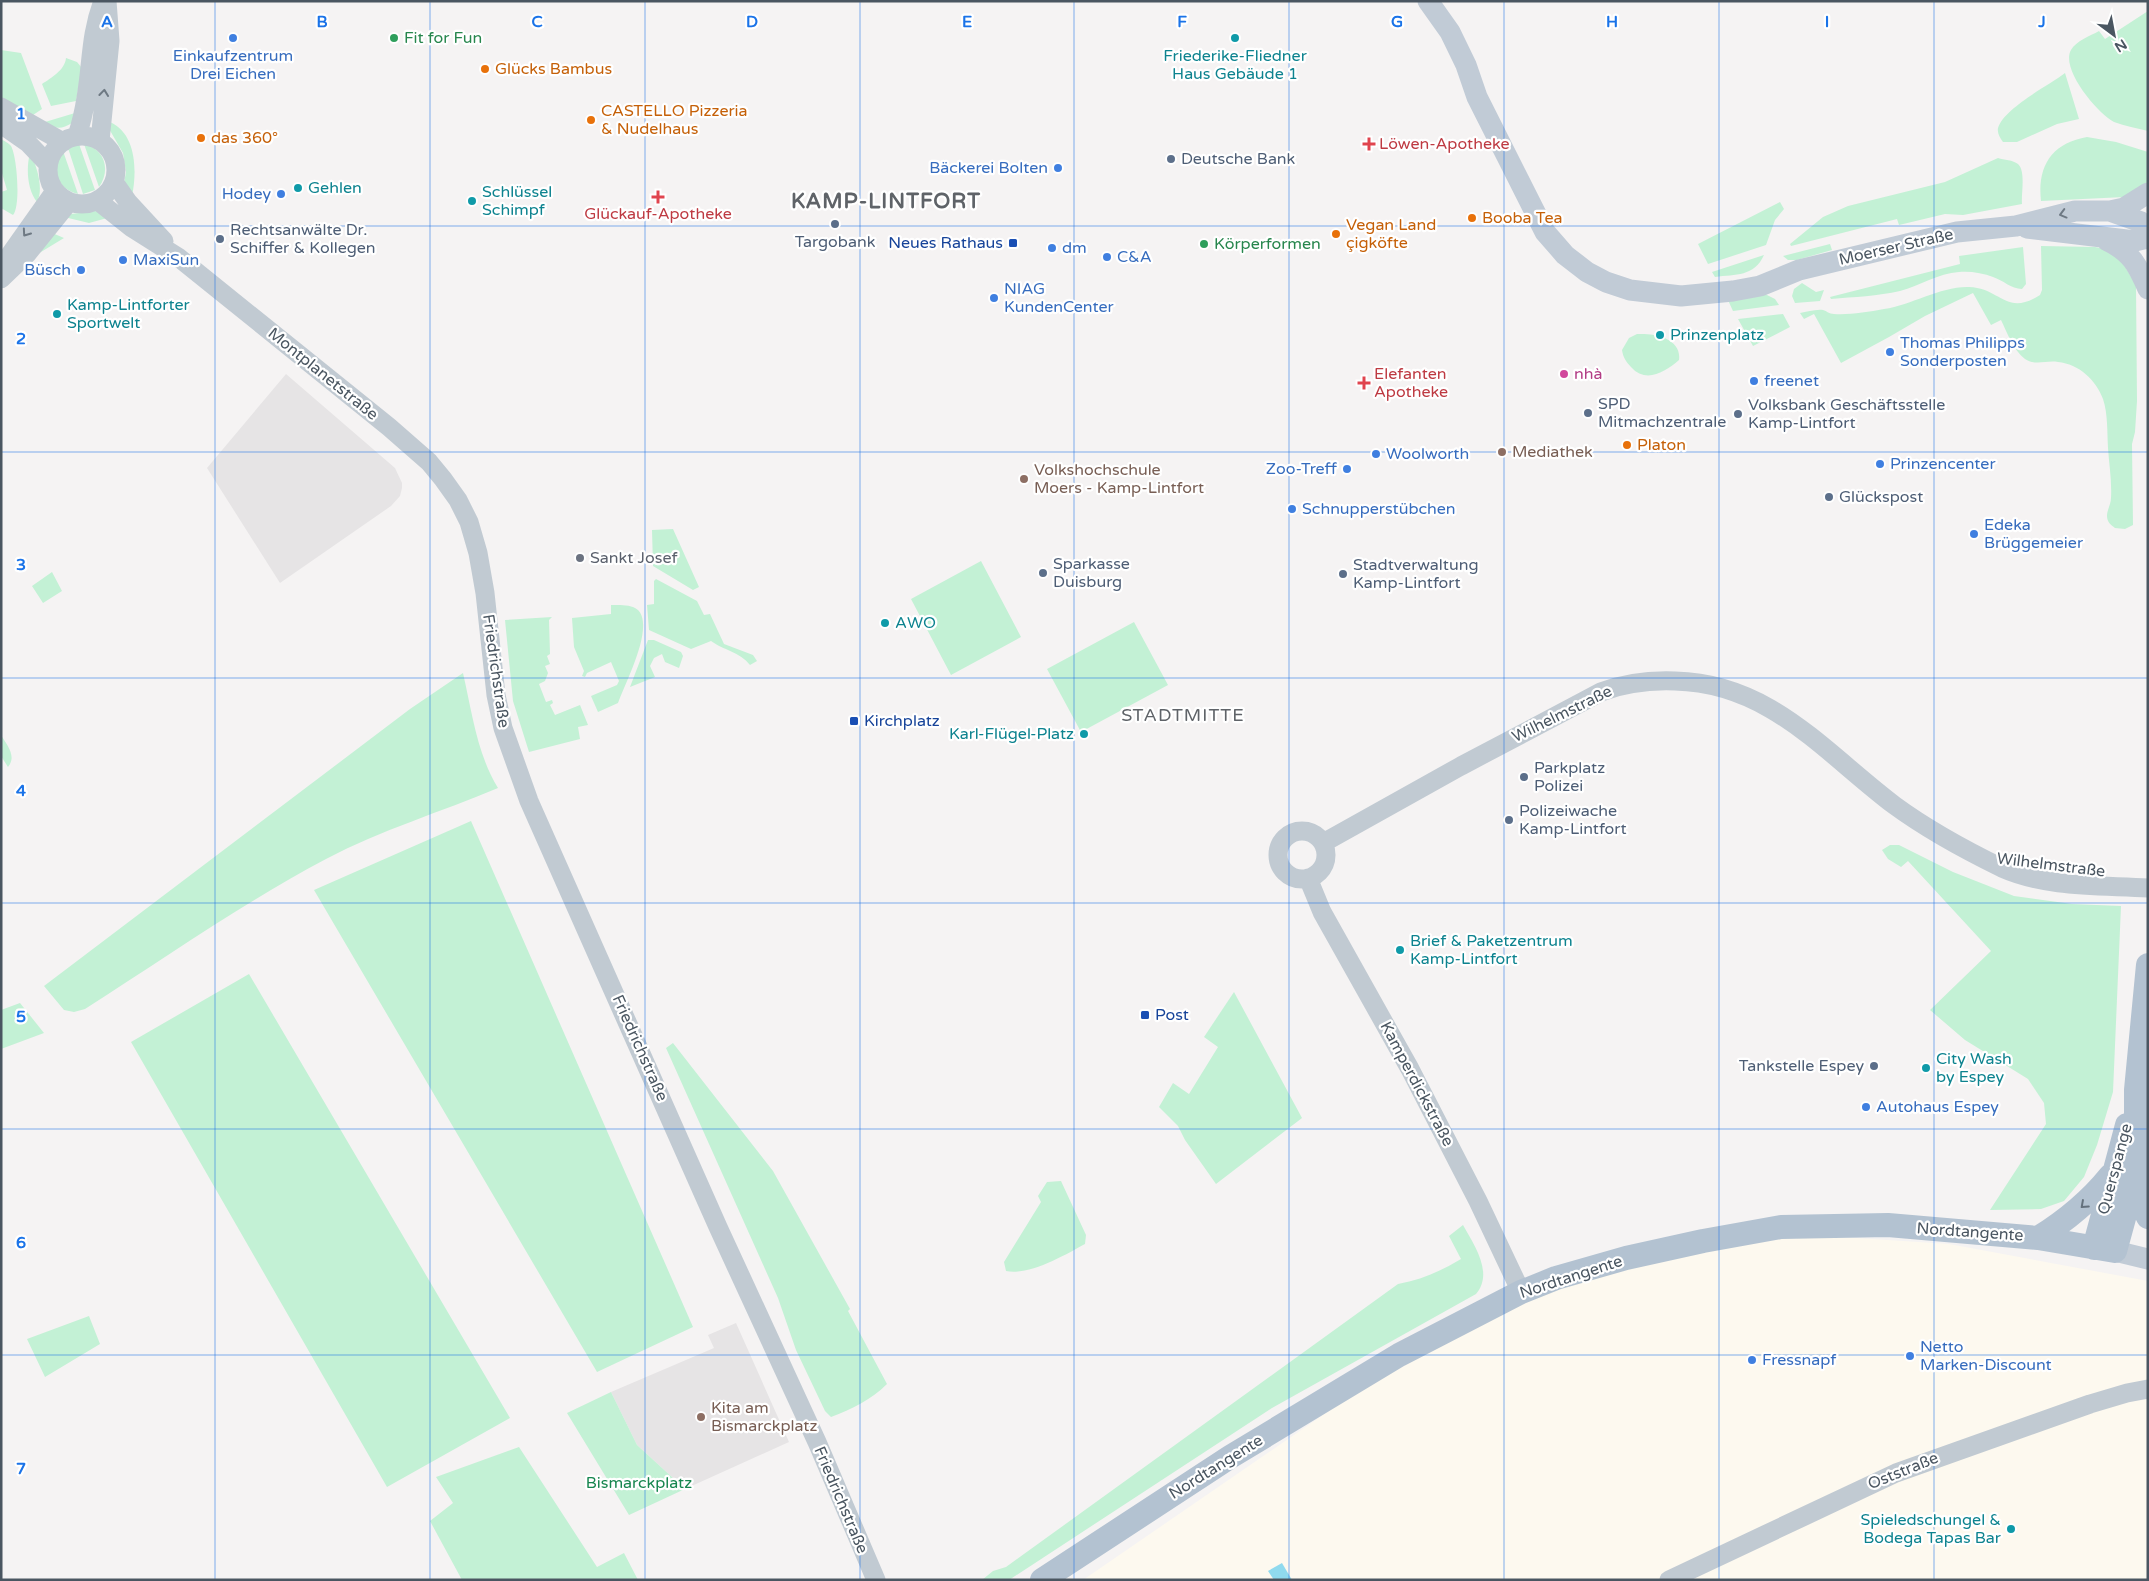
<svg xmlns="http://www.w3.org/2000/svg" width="2149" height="1581" viewBox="0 0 2149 1581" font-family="'Varela Round',sans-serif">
  <rect width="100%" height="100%" fill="#f5f3f3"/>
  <path fill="#fdf9ef" d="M 1811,1235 L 1949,1244 L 2148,1281 L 2148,1580 L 1083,1580 L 1400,1362 L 1530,1298 L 1671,1253 Z"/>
  <path fill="#e6e4e5" d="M 286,374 L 395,468 L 402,483 L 402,488 L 400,496 L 391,506 L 280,583 L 207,468 Z
    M 736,1323 L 789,1442 L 685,1489 L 637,1445 L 611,1392 L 714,1348 L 708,1335 Z"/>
  <path fill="#c3f1d5" d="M 2148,11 L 2148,131 C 2137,128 2125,126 2114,122 C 2098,114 2060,69 2071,50 C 2076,41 2090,36 2099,31 L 2105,39 Z
    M 1,50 L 21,53 L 42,109 L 33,115 L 1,98 Z
    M 66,58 L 77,62 L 82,68 L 76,101 L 51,106 L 42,84 C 51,78 65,70 66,58 Z
    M 2065,73 L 2079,119 L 2057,124 L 2017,142 L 2003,142 C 2000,138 1997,133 1998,128 C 2004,108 2048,86 2065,73 Z
    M 75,113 L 72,123 C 61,130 55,129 45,122 Z
    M 110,122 C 137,134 137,172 132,196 L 124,183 L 126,172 L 123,153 L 108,127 Z
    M 2087,137 L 2116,142 L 2148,152 L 2148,181 L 2146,184 L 2125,197 L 2041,201 C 2037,166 2052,143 2087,137 Z
    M 1,139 C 4,141 9,143 11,146 C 17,156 21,206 13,215 L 1,208 L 1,192 L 7,190 L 1,170 Z
    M 79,144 L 95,190 L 83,194 L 68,148 Z
    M 84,144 C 105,149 111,170 99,187 Z
    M 63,151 L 78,194 C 57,189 49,168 63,151 Z
    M 30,153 C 37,166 44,189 37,202 C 27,189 26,168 30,153 Z
    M 1998,158 C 2004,160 2013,160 2018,164 C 2026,171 2021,194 2022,204 L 1963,215 L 1945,214 L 1899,225 L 1897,219 L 1791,246 L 1790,244 L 1823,217 L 1848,206 L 1945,182 Z
    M 1780,202 L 1784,209 L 1775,220 L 1766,245 L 1708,264 L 1698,244 Z
    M 95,211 L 111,217 L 89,223 L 64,217 L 71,214 Z
    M 50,232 L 64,238 L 36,255 Z
    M 1830,244 L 1832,250 L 1797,260 L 1788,260 L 1783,256 Z
    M 2041,246 L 2095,247 L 2109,250 L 2118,255 L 2136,285 L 2137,401 L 2135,432 L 2132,444 L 2133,525 L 2125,529 L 2115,528 C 2111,525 2107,522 2107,516 C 2107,510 2111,504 2111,498 C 2112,481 2109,464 2108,448 C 2107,432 2108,414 2103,399 C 2096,380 2079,364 2058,362 C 2047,360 2035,366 2025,359 C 2013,350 2007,332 2001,320 L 1991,325 L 1973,293 L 1925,316 L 1889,337 L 1841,363 L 1814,314 L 1804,319 L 1800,313 C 1807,312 1816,309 1823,310 C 1827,311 1829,314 1834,314 C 1849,315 1868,312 1884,309 C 1912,305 1941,286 1969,287 C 2001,288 2006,317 2040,295 L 2042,290 Z
    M 2023,247 L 2026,284 L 2022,289 C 2011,289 2003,280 1993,277 C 1983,273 1970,271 1959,272 C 1938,273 1920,286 1900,291 C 1878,296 1854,297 1831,299 L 1830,297 L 1960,264 L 1959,256 Z
    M 1764,255 C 1754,277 1736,274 1715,277 L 1712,272 Z
    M 1802,283 L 1816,292 L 1824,290 L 1820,301 L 1795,303 L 1792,296 L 1794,289 Z
    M 1763,293 L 1775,299 L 1779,305 L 1733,311 L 1727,298 Z
    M 1783,314 L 1790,327 L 1753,346 L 1738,319 Z
    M 1637,334 C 1654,333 1682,338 1679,360 C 1665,372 1646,384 1631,367 C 1626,362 1623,357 1622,350 L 1629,338 Z
    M 673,529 L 699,587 L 693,590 L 653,566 L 652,530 Z
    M 981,561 L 1021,637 L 951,675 L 911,599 Z
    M 52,572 L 62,591 L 43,603 L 32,586 Z
    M 656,579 L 697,601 L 704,615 L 710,614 L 724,644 L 753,655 L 757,661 L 750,665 C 740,652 723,650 711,641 L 691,649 L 649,630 L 647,605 L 654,604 L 654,581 Z
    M 611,605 C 619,605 631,604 638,610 C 655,627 625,683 618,703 L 598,712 L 591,696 L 617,685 L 619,681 L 611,662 L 587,673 L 585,677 L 582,676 L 584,671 L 574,647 L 572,618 L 611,614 Z
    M 552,617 L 549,620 L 550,654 L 547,656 L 550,664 L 545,666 L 548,673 L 545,681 L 539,684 L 546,702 L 552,700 L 553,703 L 550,705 L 555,715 L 580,705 L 588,725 L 578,727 L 580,739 L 529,752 L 513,701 L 505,620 Z
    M 1134,622 L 1168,685 L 1081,732 L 1047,669 Z
    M 648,640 L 654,640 L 681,652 L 683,656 L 679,668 L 665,662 L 662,654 L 654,658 L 650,666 L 655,677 L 630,687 Z
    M 463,673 C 472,712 477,754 498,788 C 441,812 381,830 326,859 C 243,903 165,958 85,1009 L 74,1012 L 64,1010 L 44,986 L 410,709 Z
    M 1,735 C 7,745 17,756 8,767 L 1,756 Z
    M 471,821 L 693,1327 L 597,1372 L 314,890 Z
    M 1890,845 L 1899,845 L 1953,872 L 2014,896 L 2072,904 L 2121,906 L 2113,1092 L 2097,1145 L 2084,1177 L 2064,1201 L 2041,1209 L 1990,1210 L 2046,1124 L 2044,1103 L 2028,1079 L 1965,1040 L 1930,1010 L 1991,951 L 1908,861 L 1901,867 L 1888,859 L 1882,850 Z
    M 249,974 L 510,1418 L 387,1487 L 131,1042 Z
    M 1234,992 L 1302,1118 L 1216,1184 L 1185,1140 L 1178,1126 L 1159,1107 L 1173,1083 L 1189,1094 L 1218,1047 L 1204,1037 Z
    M 20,1003 L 44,1033 L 1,1049 L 1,1010 Z
    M 673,1043 L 773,1171 L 850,1309 L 848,1311 L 887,1384 C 871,1400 852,1409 831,1417 L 825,1411 L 796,1350 L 778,1298 L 666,1048 Z
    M 1061,1181 L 1086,1235 L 1085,1244 C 1065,1255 1029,1276 1006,1271 L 1004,1262 L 1041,1202 L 1038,1196 L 1047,1182 Z
    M 1463,1225 C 1474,1245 1494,1273 1476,1294 L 1272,1408 L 1009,1580 L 982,1580 L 993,1571 L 1006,1567 L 1398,1284 C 1421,1280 1441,1271 1461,1259 L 1449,1236 Z
    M 89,1316 L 100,1344 L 45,1377 L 27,1339 Z
    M 611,1392 L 637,1445 L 685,1489 L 629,1515 L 567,1413 Z
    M 519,1447 L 597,1567 L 624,1553 L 638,1580 L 462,1580 L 430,1521 L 453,1503 L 436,1477 Z"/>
  <path fill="#90daee" d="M 1282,1563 L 1292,1580 L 1274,1580 L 1268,1571 Z"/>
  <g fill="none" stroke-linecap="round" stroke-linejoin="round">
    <path stroke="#c1cad2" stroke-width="19" d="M 1,107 L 63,142
      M 1,124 L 28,143 L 48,164
      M 77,136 C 81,124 84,111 86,98 C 92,63 90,35 103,1
      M48 170a34 34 0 1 1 68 0a34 34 0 1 1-68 0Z
      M 100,141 L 110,41 L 107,1
      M 114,182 L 128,202 L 164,241
      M 98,201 L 132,228 L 178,257 L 389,427 L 429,462 L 443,479 L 458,500 L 469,522 L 478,553 L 485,593 L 496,695 L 503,728 L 529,801 L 718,1227 L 817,1442 L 876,1580
      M 2,266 L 55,191
      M 1,279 L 27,254 L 69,202
      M1278 855a24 24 0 1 1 48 0a24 24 0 1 1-48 0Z
      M 1323,843 L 1461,766 L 1601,692 C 1625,683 1649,680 1675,681 C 1770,683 1824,752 1894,805 C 1928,830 1965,850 2002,868 C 2047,888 2100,885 2148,888
      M 1308,878 L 1322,912 L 1410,1069 L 1478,1201 L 1521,1292
      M 1669,1580 L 1896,1473 L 2090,1404 L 2127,1393 L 2148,1389"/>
    <path stroke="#c1cbd6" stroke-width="21" d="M 1428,1 L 1450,32 L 1466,65 L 1477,97 L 1545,232 L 1565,255 L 1587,272 L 1606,282 L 1630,290 L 1681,296 L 1733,291 L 1760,286 L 1799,270 L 1957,232 L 2016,226 L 2075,211 L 2110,211 L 2124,208 L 2148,193
      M 2110,211 L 2141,222 L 2148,226
      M 2027,228 L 2135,241 L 2148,238
      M 2106,240 C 2131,252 2137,264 2148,289
      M 2115,1251 L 2148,1259"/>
    <path stroke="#b3c2d1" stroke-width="24" d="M 2136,1179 L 2139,1200 L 2148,1217
      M 2038,1238 C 2067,1220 2089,1202 2110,1176
      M 2094,1248 L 2127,1125
      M 1042,1580 L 1230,1457 L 1399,1355 L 1521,1292 L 1556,1278 L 1626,1258 L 1703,1241 L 1781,1227 L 1888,1225 L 2038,1238 L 2115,1251 L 2136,1174 L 2136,1090 L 2148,965"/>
  </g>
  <defs><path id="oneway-chevron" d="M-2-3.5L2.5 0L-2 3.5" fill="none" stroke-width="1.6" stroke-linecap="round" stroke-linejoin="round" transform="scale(1.25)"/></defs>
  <g stroke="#6e7983">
    <use href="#oneway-chevron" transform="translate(104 93) rotate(-84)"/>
    <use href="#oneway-chevron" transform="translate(26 233) rotate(125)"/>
  </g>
  <use stroke="#6e7984" href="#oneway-chevron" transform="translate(2063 214) rotate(165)"/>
  <use stroke="#64717d" href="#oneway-chevron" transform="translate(2084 1205) rotate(138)"/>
  <path fill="none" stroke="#1a73e8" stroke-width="1" stroke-opacity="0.55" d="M 215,1 L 215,1580M 430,1 L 430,1580M 645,1 L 645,1580M 860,1 L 860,1580M 1074,1 L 1074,1580M 1289,1 L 1289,1580M 1504,1 L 1504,1580M 1719,1 L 1719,1580M 1934,1 L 1934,1580M 1,226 L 2148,226M 1,452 L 2148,452M 1,678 L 2148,678M 1,903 L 2148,903M 1,1129 L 2148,1129M 1,1355 L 2148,1355"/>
  <g fill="#3f7fe0" stroke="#fff" stroke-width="2">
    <circle cx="233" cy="38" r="5"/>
    <circle cx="1058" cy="168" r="5"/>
    <circle cx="281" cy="194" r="5"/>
    <circle cx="1052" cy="248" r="5"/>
    <circle cx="1107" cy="257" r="5"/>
    <circle cx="123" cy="260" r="5"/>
    <circle cx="81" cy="270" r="5"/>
    <circle cx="994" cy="298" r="5"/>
    <circle cx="1890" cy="352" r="5"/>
    <circle cx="1754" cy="381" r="5"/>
    <circle cx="1376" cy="454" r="5"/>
    <circle cx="1880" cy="464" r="5"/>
    <circle cx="1347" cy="469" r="5"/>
    <circle cx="1292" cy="509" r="5"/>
    <circle cx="1974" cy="534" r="5"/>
    <circle cx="1866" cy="1107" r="5"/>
    <circle cx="1910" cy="1356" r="5"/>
    <circle cx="1752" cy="1360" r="5"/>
  </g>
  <g fill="#2e9e5b" stroke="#fff" stroke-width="2">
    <circle cx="394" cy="38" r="5"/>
    <circle cx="1204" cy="244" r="5"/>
  </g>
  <g fill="#0f9aa8" stroke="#fff" stroke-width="2">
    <circle cx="1235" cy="38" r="5"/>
    <circle cx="298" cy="188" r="5"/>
    <circle cx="472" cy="201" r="5"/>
    <circle cx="57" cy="314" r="5"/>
    <circle cx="1660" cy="335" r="5"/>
    <circle cx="885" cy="623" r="5"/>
    <circle cx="1084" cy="734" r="5"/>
    <circle cx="1400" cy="950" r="5"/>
    <circle cx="1926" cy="1068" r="5"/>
    <circle cx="2011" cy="1529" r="5"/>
  </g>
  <g fill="#e8710a" stroke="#fff" stroke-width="2">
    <circle cx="485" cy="69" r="5"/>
    <circle cx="591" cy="120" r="5"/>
    <circle cx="201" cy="138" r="5"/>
    <circle cx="1472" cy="218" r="5"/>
    <circle cx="1336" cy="234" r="5"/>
    <circle cx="1627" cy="445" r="5"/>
  </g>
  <g fill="#e0444e" stroke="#fff" stroke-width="2">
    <path d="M1366.5 136.5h5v5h5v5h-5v5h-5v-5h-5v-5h5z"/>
    <path d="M655.5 189.5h5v5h5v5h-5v5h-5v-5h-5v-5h5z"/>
    <path d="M1361.5 375.5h5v5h5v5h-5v5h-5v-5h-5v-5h5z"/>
  </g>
  <g fill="#5c6f8a" stroke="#fff" stroke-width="2">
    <circle cx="1171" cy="159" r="5"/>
    <circle cx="835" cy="224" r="5"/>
    <circle cx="220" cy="239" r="5"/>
    <circle cx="1588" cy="413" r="5"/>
    <circle cx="1738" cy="414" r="5"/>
    <circle cx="1829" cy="497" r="5"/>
    <circle cx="1043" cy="573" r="5"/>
    <circle cx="1343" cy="574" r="5"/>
    <circle cx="1524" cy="777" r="5"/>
    <circle cx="1509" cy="820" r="5"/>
    <circle cx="1874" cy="1066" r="5"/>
  </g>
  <g fill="#1a4fb4" stroke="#fff" stroke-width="2">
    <rect x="1008" y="238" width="10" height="10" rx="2.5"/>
    <rect x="849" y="716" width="10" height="10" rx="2.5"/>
    <rect x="1140" y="1010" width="10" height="10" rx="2.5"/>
  </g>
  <circle fill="#d1479c" stroke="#fff" stroke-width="2" cx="1564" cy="374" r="5"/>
  <g fill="#8d6e63" stroke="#fff" stroke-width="2">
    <circle cx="1502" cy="452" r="5"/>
    <circle cx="1024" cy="479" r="5"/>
    <circle cx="701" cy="1417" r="5"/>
  </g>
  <circle fill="#6b7280" stroke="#fff" stroke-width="2" cx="580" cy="558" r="5"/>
  <g text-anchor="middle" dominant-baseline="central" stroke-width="4.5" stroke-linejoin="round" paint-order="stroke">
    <g font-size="16" fill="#27864d" stroke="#fff" text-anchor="start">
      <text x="404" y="38">Fit for Fun</text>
      <text x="1214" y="244">Körperformen</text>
    </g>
    <g font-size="16" fill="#366cbe" stroke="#fff" text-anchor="start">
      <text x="233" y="56" text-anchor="middle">Einkaufzentrum<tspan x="233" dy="18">Drei Eichen</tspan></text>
      <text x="1048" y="168" text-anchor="end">Bäckerei Bolten</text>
      <text x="271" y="194" text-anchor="end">Hodey</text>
      <text x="1062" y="248">dm</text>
      <text x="1117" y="257">C&amp;A</text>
      <text x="133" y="260">MaxiSun</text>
      <text x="71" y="270" text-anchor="end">Büsch</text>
      <text x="1004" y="289">NIAG<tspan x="1004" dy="18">KundenCenter</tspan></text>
      <text x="1900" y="343">Thomas Philipps<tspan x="1900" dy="18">Sonderposten</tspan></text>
      <text x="1764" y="381">freenet</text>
      <text x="1386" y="454">Woolworth</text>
      <text x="1890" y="464">Prinzencenter</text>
      <text x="1337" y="469" text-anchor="end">Zoo-Treff</text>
      <text x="1302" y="509">Schnupperstübchen</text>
      <text x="1984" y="525">Edeka<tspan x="1984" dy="18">Brüggemeier</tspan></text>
      <text x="1876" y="1107">Autohaus Espey</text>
      <text x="1920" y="1347">Netto<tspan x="1920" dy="18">Marken-Discount</tspan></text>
      <text x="1762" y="1360">Fressnapf</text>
    </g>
    <g font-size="16" fill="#0d838f" stroke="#fff" text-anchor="start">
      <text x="1235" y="56" text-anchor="middle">Friederike-Fliedner<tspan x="1235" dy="18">Haus Gebäude 1</tspan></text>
      <text x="308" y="188">Gehlen</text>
      <text x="482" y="192">Schlüssel<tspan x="482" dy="18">Schimpf</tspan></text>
      <text x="67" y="305">Kamp-Lintforter<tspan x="67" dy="18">Sportwelt</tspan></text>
      <text x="1670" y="335">Prinzenplatz</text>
      <text x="895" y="623">AWO</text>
      <text x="1074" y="734" text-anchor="end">Karl-Flügel-Platz</text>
      <text x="1410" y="941">Brief &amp; Paketzentrum<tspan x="1410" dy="18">Kamp-Lintfort</tspan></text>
      <text x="1936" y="1059">City Wash<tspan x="1936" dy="18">by Espey</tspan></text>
      <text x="2001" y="1520" text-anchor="end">Spieledschungel &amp;<tspan x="2001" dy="18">Bodega Tapas Bar</tspan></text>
    </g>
    <g font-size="16" fill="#c56008" stroke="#fff" text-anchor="start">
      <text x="495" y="69">Glücks Bambus</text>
      <text x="601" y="111">CASTELLO Pizzeria<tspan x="601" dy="18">&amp; Nudelhaus</tspan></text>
      <text x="211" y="138">das 360°</text>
      <text x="1482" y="218">Booba Tea</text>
      <text x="1346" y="225">Vegan Land<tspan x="1346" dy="18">çigköfte</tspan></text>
      <text x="1637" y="445">Platon</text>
    </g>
    <g font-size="16" fill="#be3a42" stroke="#fff" text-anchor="start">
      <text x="1379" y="144">Löwen-Apotheke</text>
      <text x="658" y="214" text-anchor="middle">Glückauf-Apotheke</text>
      <text x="1374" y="374">Elefanten<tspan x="1374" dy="18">Apotheke</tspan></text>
    </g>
    <g font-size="16" fill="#4e5e75" stroke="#fff" text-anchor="start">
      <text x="1181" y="159">Deutsche Bank</text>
      <text x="230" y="230">Rechtsanwälte Dr.<tspan x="230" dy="18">Schiffer &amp; Kollegen</tspan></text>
      <text x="835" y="242" text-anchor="middle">Targobank</text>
      <text x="1598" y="404">SPD<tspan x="1598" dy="18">Mitmachzentrale</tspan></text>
      <text x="1748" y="405">Volksbank Geschäftsstelle<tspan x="1748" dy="18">Kamp-Lintfort</tspan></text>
      <text x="1839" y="497">Glückspost</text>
      <text x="1053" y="564">Sparkasse<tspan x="1053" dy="18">Duisburg</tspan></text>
      <text x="1353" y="565">Stadtverwaltung<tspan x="1353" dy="18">Kamp-Lintfort</tspan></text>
      <text x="1534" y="768">Parkplatz<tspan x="1534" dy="18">Polizei</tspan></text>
      <text x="1519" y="811">Polizeiwache<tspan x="1519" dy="18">Kamp-Lintfort</tspan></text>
      <text x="1864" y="1066" text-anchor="end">Tankstelle Espey</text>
    </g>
    <g font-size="16" fill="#164399" stroke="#fff" text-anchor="start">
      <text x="1003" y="243" text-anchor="end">Neues Rathaus</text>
      <text x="864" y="721">Kirchplatz</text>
      <text x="1155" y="1015">Post</text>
    </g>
    <g font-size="16" fill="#4a5661" stroke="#fff">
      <text transform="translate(1896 247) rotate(-13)">Moerser Straße</text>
      <text transform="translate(323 374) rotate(39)">Montplanetstraße</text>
      <text transform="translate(496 671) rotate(82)">Friedrichstraße</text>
      <text transform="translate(1562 714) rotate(-26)">Wilhelmstraße</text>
      <text transform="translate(2051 865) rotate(7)">Wilhelmstraße</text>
      <text transform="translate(640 1048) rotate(66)">Friedrichstraße</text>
      <text transform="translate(1417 1084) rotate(62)">Kamperdickstraße</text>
      <text transform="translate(2115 1169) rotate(-75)">Querspange</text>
      <text transform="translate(1970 1232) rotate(4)">Nordtangente</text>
      <text transform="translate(1571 1277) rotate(-18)">Nordtangente</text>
      <text transform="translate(1216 1467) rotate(-32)">Nordtangente</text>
      <text transform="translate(1903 1471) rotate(-22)">Oststraße</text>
      <text transform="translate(841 1500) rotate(67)">Friedrichstraße</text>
    </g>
    <g font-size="16" fill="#b23c85" stroke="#fff" text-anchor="start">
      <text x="1574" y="374">nhà</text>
    </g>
    <g font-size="16" fill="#785e54" stroke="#fff" text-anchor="start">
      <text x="1512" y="452">Mediathek</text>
      <text x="1034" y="470">Volkshochschule<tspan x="1034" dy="18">Moers - Kamp-Lintfort</tspan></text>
      <text x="711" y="1408">Kita am<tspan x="711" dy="18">Bismarckplatz</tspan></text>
    </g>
    <g font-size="16" fill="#5b616d" stroke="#fff" text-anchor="start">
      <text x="590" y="558">Sankt Josef</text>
    </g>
    <g font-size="16" fill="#17864f" stroke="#fff">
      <text x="639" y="1483">Bismarckplatz</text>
    </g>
    <g font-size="18" letter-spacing="1" fill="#5f6368" stroke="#fff">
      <text x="1183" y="715">STADTMITTE</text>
    </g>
    <g font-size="21" font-weight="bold" letter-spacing="1" fill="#5f6368" stroke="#fff">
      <text x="886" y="201">KAMP-LINTFORT</text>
    </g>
  </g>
  <g font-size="16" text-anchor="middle" font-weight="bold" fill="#1a73e8" stroke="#fff" stroke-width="4.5" stroke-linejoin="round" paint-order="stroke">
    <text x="107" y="27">A</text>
    <text x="322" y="27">B</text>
    <text x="537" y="27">C</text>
    <text x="752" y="27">D</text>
    <text x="967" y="27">E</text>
    <text x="1182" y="27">F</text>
    <text x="1397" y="27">G</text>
    <text x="1612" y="27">H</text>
    <text x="1827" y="27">I</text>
    <text x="2042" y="27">J</text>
    <text x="21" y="119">1</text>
    <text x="21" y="344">2</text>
    <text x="21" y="570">3</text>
    <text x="21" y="796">4</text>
    <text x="21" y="1022">5</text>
    <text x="21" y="1248">6</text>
    <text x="21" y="1474">7</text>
  </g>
  <rect width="2149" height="1581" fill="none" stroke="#4a5661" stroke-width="5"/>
  <g transform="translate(2114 35) rotate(148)" stroke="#ffffff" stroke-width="4" paint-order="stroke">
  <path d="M0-4L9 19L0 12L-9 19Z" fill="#4a5661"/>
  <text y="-8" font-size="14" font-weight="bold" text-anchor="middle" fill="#4a5661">N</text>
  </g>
</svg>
